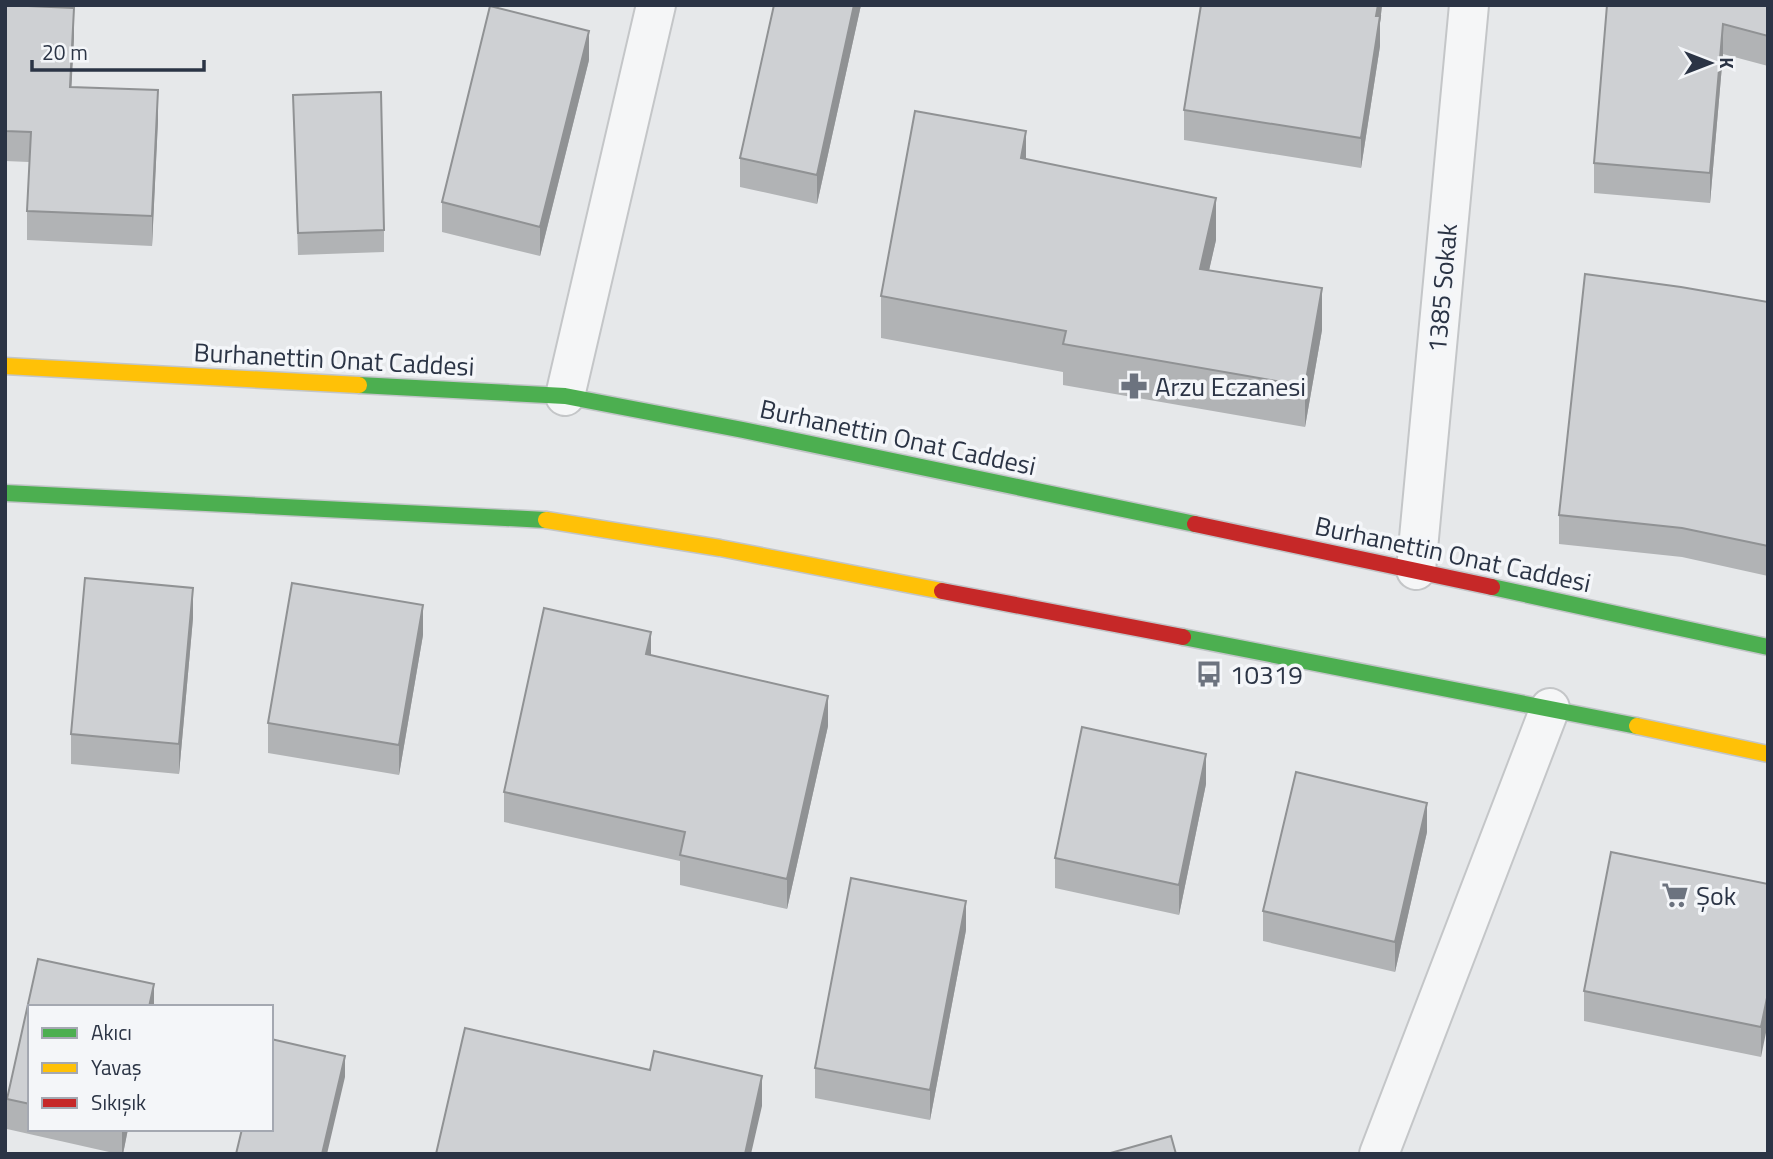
<svg xmlns="http://www.w3.org/2000/svg" width="1773" height="1159" viewBox="0 0 1773 1159" font-family="'Titillium Web',sans-serif">
  <rect width="100%" height="100%" fill="#e6e8ea"/>
  <g fill="none" stroke-linecap="round" stroke-linejoin="round">
    <g stroke="#c4c6c8" stroke-width="42">
      <path id="street" d="M 565,396 L 656,5
        M 1416,570 L 1469,5
        M 1379,1154 L 1550,708"/>
    </g>
    <g stroke="#c2c5c8" stroke-width="19">
      <path id="fast" d="M 359,385 L 565,396 L 743,430 L 1195,524
        M 5,493 L 546,520
        M 1492,587 L 1768,647
        M 1183,637 L 1637,726"/>
    </g>
    <g stroke="#c2c5c8" stroke-width="19">
      <path id="slow" d="M 5,366 L 359,385
        M 546,520 L 720,548 L 942,591
        M 1637,726 L 1768,754"/>
    </g>
    <g stroke="#c2c5c8" stroke-width="19">
      <path id="jam" d="M 1195,524 L 1492,587
        M 942,591 L 1183,637"/>
    </g>
    <use href="#street" stroke="#f5f6f7" stroke-width="38"/>
    <use href="#fast" stroke="#4caf50" stroke-width="16"/>
    <use href="#slow" stroke="#ffc107" stroke-width="16"/>
    <use href="#jam" stroke="#c62828" stroke-width="16"/>
  </g>
  <path fill="#b1b3b5" d="M 5,5 L 74,37 L 71,87 L 158,120 L 152,246 L 27,240 L 27,211 L 29,162 L 5,161 Z
    M 774,5 L 861,5 L 817,204 L 740,187 L 740,158 Z
    M 1201,5 L 1382,5 L 1380,23 L 1380,46 L 1361,168 L 1184,140 L 1184,110 Z
    M 1607,5 L 1768,5 L 1768,66 L 1723,54 L 1710,203 L 1594,193 L 1594,163 Z
    M 589,60 L 540,256 L 442,232 L 442,202 Z
    M 293,95 L 384,230 L 384,252 L 298,255 Z
    M 1026,159 L 1216,240 L 1209,270 L 1322,330 L 1305,427 L 1063,385 L 1063,372 L 881,338 L 881,296 Z
    M 1768,302 L 1768,576 L 1682,557 L 1559,544 L 1559,515 Z
    M 193,618 L 179,774 L 71,764 L 71,734 Z
    M 423,635 L 399,775 L 268,753 L 268,723 Z
    M 651,656 L 828,726 L 787,909 L 680,885 L 680,861 L 504,822 L 504,792 Z
    M 1206,784 L 1179,915 L 1055,888 L 1055,858 Z
    M 1427,832 L 1395,972 L 1263,941 L 1263,911 Z
    M 1768,884 L 1761,1057 L 1584,1021 L 1584,991 Z
    M 966,930 L 930,1120 L 815,1098 L 815,1068 Z
    M 38,959 L 154,984 L 154,1007 L 30,1007 L 30,1129 L 128,1129 L 123,1154 L 118,1154 L 7,1129 L 7,1099 Z"/>
  <path fill="#909294" d="M 854,5 L 861,5 L 817,204 L 817,175 Z
    M 1378,5 L 1382,5 L 1380,23 L 1380,46 L 1361,168 L 1361,138 Z
    M 74,8 L 74,37 L 70,116 L 70,87 Z
    M 1723,24 L 1723,54 L 1710,203 L 1710,173 Z
    M 589,31 L 589,60 L 540,256 L 540,227 Z
    M 158,90 L 158,120 L 152,246 L 152,216 Z
    M 1026,131 L 1026,173 L 1021,158 Z
    M 1216,198 L 1216,240 L 1200,310 L 1200,269 Z
    M 1322,288 L 1322,330 L 1305,427 L 1305,386 Z
    M 193,588 L 193,618 L 179,774 L 179,744 Z
    M 423,605 L 423,635 L 399,775 L 399,745 Z
    M 651,632 L 651,661 L 646,654 Z
    M 828,696 L 828,726 L 787,909 L 787,879 Z
    M 1206,754 L 1206,784 L 1179,915 L 1179,885 Z
    M 1427,803 L 1427,832 L 1395,972 L 1395,942 Z
    M 966,901 L 966,930 L 930,1120 L 930,1090 Z
    M 154,984 L 154,1007 L 149,1007 Z
    M 1768,993 L 1768,1023 L 1761,1057 L 1761,1027 Z
    M 345,1056 L 345,1077 L 327,1154 L 322,1154 Z
    M 762,1076 L 762,1106 L 751,1154 L 745,1154 Z
    M 122,1129 L 128,1129 L 123,1154 L 122,1154 Z"/>
  <path fill="#ced0d3" stroke="#909294" stroke-width="2" d="M 5,5 L 74,8 L 70,87 L 158,90 L 152,216 L 27,211 L 31,132 L 5,131 Z
    M 774,5 L 854,5 L 817,175 L 740,158 Z
    M 1201,5 L 1378,5 L 1376,16 L 1380,16 L 1361,138 L 1184,110 Z
    M 1607,5 L 1768,5 L 1768,36 L 1723,24 L 1710,173 L 1594,163 Z
    M 490,6 L 589,31 L 540,227 L 442,202 Z
    M 381,92 L 384,230 L 298,233 L 293,95 Z
    M 915,111 L 1026,131 L 1021,158 L 1216,198 L 1200,269 L 1322,288 L 1305,386 L 1063,344 L 1066,331 L 881,296 Z
    M 1585,274 L 1681,287 L 1768,302 L 1768,546 L 1682,528 L 1559,515 Z
    M 85,578 L 193,588 L 179,744 L 71,734 Z
    M 292,583 L 423,605 L 399,745 L 268,723 Z
    M 544,608 L 651,632 L 646,654 L 828,696 L 787,879 L 680,855 L 685,832 L 504,792 Z
    M 1082,727 L 1206,754 L 1179,885 L 1055,858 Z
    M 1296,772 L 1427,803 L 1395,942 L 1263,911 Z
    M 1611,852 L 1768,884 L 1768,993 L 1761,1027 L 1584,991 Z
    M 851,878 L 966,901 L 930,1090 L 815,1068 Z
    M 38,959 L 154,984 L 149,1007 L 30,1007 L 30,1104 L 7,1099 Z
    M 465,1028 L 650,1070 L 654,1051 L 762,1076 L 745,1154 L 436,1154 Z
    M 271,1039 L 345,1056 L 322,1154 L 236,1154 L 242,1129 L 271,1129 Z
    M 1171,1136 L 1176,1154 L 1107,1154 Z"/>
  <defs>
    <g id="pharmacy-bare" transform="scale(2.1)"><path d="M-2-6h4v4h4v4h-4v4h-4v-4h-4v-4h4Z" fill="#6c737f" stroke="#f4f6f9" stroke-width="2.5" paint-order="stroke"/></g>
    <g id="bus-bare" transform="scale(2.1)"><path d="M-5-6H5V4H4V6H2V4H-2V6H-4V4H-5ZM-3.5-4V0h7V-4ZM-3.5 1.2v1.5H-2V1.2ZM2 1.2v1.5H3.5V1.2Z" fill="#6c737f" stroke="#f4f6f9" stroke-width="2.5" paint-order="stroke"/></g>
    <g id="supermarket-bare" transform="scale(2.1)"><path d="M-6-5.5h2.5l.6 2H6L4.5 2H-2.5L-4.4-4H-6ZM-1.5 3.2a1.3 1.3 0 1 0 .1 0ZM3 3.2a1.3 1.3 0 1 0 .1 0Z" fill="#6c737f" stroke="#f4f6f9" stroke-width="2.5" paint-order="stroke"/></g>
  </defs>
  <g fill-rule="evenodd">
    <use href="#pharmacy-bare" x="1134" y="386"/>
    <use href="#bus-bare" x="1209" y="674"/>
    <use href="#supermarket-bare" x="1675" y="895"/>
  </g>
  <g text-anchor="middle" dominant-baseline="central" stroke-width="7" stroke-linejoin="round" paint-order="stroke">
    <g font-size="26" fill="#2b3445" stroke="#f4f6f9">
      <text transform="translate(1442 288) rotate(-85)">1385 Sokak</text>
      <text transform="translate(334 359) rotate(3)">Burhanettin Onat Caddesi</text>
      <text transform="translate(898 437) rotate(12)">Burhanettin Onat Caddesi</text>
      <text transform="translate(1453 554) rotate(12)">Burhanettin Onat Caddesi</text>
    </g>
    <g font-size="26" fill="#2b3445" stroke="#f4f6f9" text-anchor="start">
      <text x="1155" y="386">Arzu Eczanesi</text>
      <text x="1230" y="674">10319</text>
      <text x="1696" y="895">Şok</text>
    </g>
  </g>
  <rect width="1773" height="1159" fill="none" stroke="#2b3445" stroke-width="14"/>
  <rect x="28" y="1005" width="245" height="126" fill="#f4f6f9" stroke="#a4a8b1" stroke-width="2"/>
  <rect x="42" y="1028" width="35" height="10" fill="#4caf50" stroke="#a4a8b1" stroke-width="2"/>
  <text x="91" y="1040" font-size="21" fill="#2b3445">Akıcı</text>
  <rect x="42" y="1063" width="35" height="10" fill="#ffc107" stroke="#a4a8b1" stroke-width="2"/>
  <text x="91" y="1075" font-size="21" fill="#2b3445">Yavaş</text>
  <rect x="42" y="1098" width="35" height="10" fill="#c62828" stroke="#a4a8b1" stroke-width="2"/>
  <text x="91" y="1110" font-size="21" fill="#2b3445">Sıkışık</text>
  <g transform="translate(1710 63) rotate(90)" stroke="#f4f6f9" stroke-width="5" paint-order="stroke">
  <path d="M0-5L12 26L0 18L-12 26Z" fill="#2b3445"/>
  <text y="-10" font-size="19" font-weight="bold" text-anchor="middle" fill="#2b3445">K</text>
  </g>
  <path d="M32 60v10h172v-10" fill="none" stroke="#2b3445" stroke-width="3.5"/>
  <text x="42" y="60" font-size="21" fill="#2b3445" stroke="#f4f6f9" stroke-width="5" paint-order="stroke">20 m</text>
</svg>
